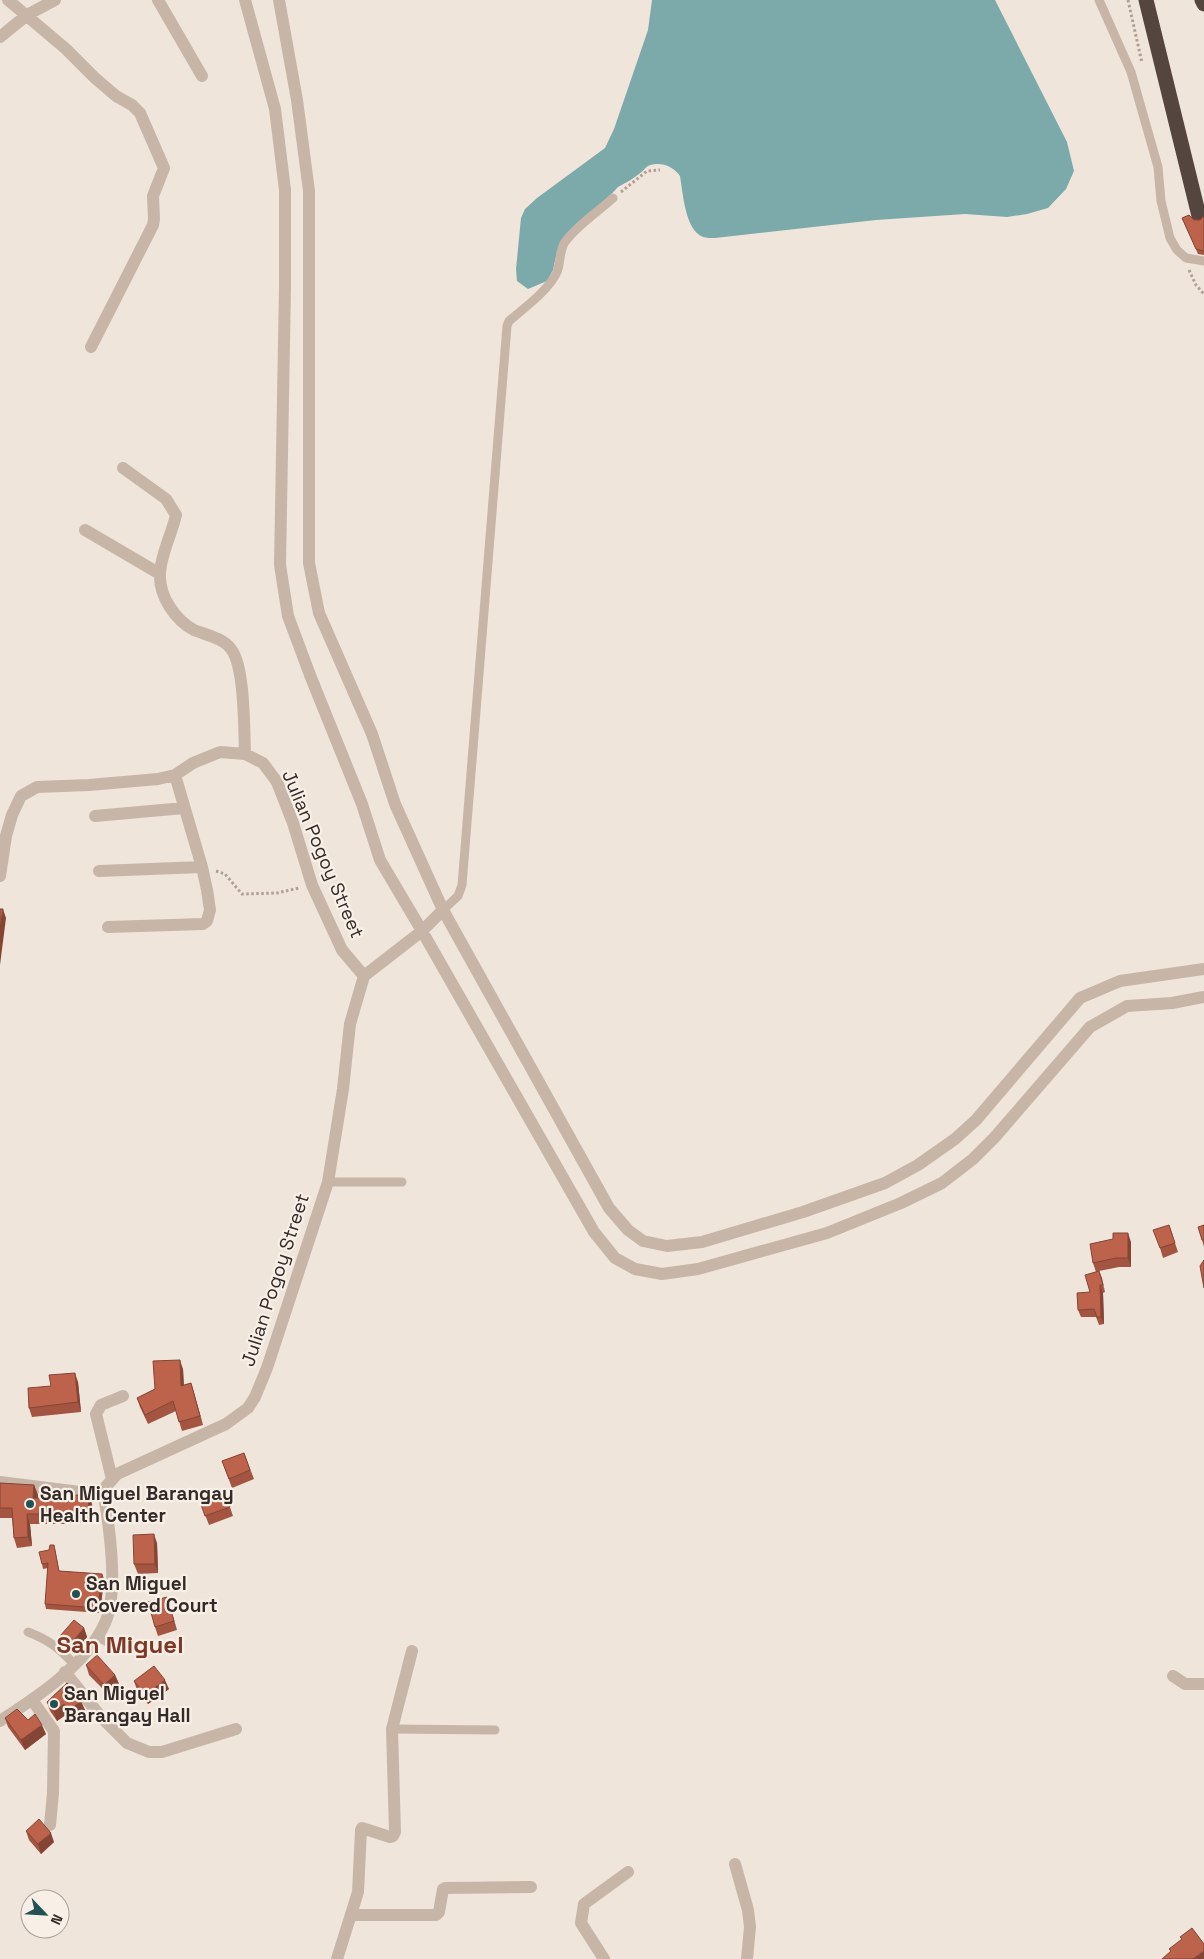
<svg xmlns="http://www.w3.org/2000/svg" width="1204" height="1959" viewBox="0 0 1204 1959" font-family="'Space Grotesk',sans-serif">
  <rect width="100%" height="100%" fill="#f0e5db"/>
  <path fill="#7caaab" d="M 652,0 L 995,0 L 1067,142 L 1074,171 L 1066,189 L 1048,208 L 1027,214 L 1007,217 L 965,214 L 876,220 L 715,238 C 711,238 706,238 703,237 C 685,230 683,193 680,176 C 673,166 660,161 648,166 C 645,168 642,172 639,174 C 633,179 625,183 618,187 L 557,252 L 553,270 L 547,281 L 528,289 L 517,281 L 516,269 L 521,218 L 525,209 L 537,198 L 605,148 L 614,129 L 648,30 Z"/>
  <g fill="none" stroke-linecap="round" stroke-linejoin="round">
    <path stroke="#b29f93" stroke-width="3" stroke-dasharray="2.5 2.5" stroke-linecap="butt" d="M 1128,0 L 1142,63
      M 621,192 L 647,171 L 660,170
      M 1189,270 L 1196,285 L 1204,294
      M 216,871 L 225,874 L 242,894 L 277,893 L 299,888"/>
    <path stroke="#c7b5a8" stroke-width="9" d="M 1099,0 L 1131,72 L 1158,167 L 1161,201 L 1170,238 L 1177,250 L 1186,258 L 1204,261
      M 443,910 L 458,896 L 462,885 L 507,326 L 509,321 C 524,308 549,290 557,272 C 561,262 559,251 565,242 C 577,225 598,212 613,198
      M 328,1182 L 402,1182
      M 28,1632 C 49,1640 59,1648 74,1664
      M 98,1637 L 115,1646 L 130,1646
      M 392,1729 L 495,1730"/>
    <path stroke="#c7b5a8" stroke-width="12" d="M 8,0 L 66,49 L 95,78 L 116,96 L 132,105 L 140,113 L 164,168 L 153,196 L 154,219 L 153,225 L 91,347
      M 158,0 L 202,76
      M 245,0 L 275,109 L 285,190 L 285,287 L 280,565 L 288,616 L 310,675 L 362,804 L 380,860 L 422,931 L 594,1232 L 615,1258 L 635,1269 L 662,1274 L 698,1269 L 827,1233 L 901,1203 L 942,1183 L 973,1159 L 995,1137 L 1090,1027 L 1127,1006 L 1172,1003 L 1204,997
      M 279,0 L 297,100 L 309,191 L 309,563 L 319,613 L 372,734 L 395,804 L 443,910 L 609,1208 L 628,1230 L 643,1241 L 667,1246 L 702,1242 L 803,1212 L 885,1183 L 918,1165 L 955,1139 L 976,1120 L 1080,998 L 1120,981 L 1204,969
      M 0,37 L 27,15 L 55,0
      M 123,468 L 166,499 L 176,515 C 172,533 160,557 160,574 C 159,596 175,620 194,630 C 206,635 223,638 231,649 C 245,666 244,731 245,754
      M 85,530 L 160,574
      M 95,816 L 184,808
      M 99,871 L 202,867
      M 0,876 L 6,836 L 12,815 L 21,796 L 37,787 L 89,785 L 158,779 L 175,775 L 193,763 L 220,752 L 245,754 L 263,763 L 277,782 L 293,823 L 312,885 L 342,950 L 364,976
      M 108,927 L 203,924 L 207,921 L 210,910 L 207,890 L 202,867 L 175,775
      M 364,976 L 422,931 L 443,910
      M 112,1479 L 96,1414 L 101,1405 L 123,1396
      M 0,1482 L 80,1492 L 103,1490
      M 65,1672 L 101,1717 L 127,1743 L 149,1752 L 162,1752 L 236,1729
      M 1173,1676 L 1185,1684 L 1204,1684
      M 32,1700 L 54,1731 L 53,1793 L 50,1825
      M 0,1721 C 37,1697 86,1665 105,1623 C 119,1592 109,1524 103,1490 L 117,1474 L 226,1424 L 248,1408 L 255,1397 L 267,1368 L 328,1182 L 343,1089 L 350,1024 L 364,976
      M 735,1864 L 748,1910 L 750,1927 L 747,1959
      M 351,1915 L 436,1915 L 439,1912 L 443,1889 L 445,1888 L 531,1887
      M 337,1959 L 358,1892 L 361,1830 L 362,1828 L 390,1837 L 393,1836 L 395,1832 L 392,1729 L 412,1651
      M 604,1959 L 581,1923 L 584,1904 L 628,1872"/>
    <path stroke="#54453f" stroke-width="15" d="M 1146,0 L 1199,216
      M 1202,0 L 1204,4"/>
  </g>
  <path fill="#a35541" d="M 1204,216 L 1204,255 L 1198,254 L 1182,218 L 1200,220 Z
    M 1169,1225 L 1178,1252 L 1163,1258 L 1160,1248 Z
    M 1204,1225 L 1204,1247 L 1202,1240 Z
    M 1131,1242 L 1131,1267 L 1119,1267 L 1099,1271 L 1105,1292 L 1103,1293 L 1104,1324 L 1099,1325 L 1096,1317 L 1081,1317 L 1078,1310 L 1090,1292 L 1096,1272 L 1093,1263 Z
    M 183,1369 L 184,1385 L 191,1383 L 203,1425 L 182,1431 L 176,1411 L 148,1424 L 140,1407 L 137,1398 L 155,1389 Z
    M 78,1382 L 81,1412 L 32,1417 L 29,1408 L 51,1386 Z
    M 244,1453 L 254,1479 L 232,1488 L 222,1461 Z
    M 0,1483 L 34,1485 L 38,1495 L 38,1498 L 67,1498 L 88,1494 L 92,1504 L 93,1521 L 68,1524 L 30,1524 L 32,1546 L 17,1548 L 14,1538 L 12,1518 L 0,1518 Z
    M 224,1490 L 233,1516 L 209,1525 L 199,1499 Z
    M 157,1543 L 158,1573 L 138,1574 L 134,1564 Z
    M 55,1549 L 59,1571 L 102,1574 L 104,1579 L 100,1613 L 46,1609 L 45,1604 L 48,1568 L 43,1569 L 42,1564 L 49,1550 Z
    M 167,1597 L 177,1630 L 158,1636 L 155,1627 Z
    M 84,1628 L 87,1637 L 73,1654 L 63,1645 L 60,1636 Z
    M 86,1665 L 115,1675 L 119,1684 L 108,1694 L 89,1675 Z
    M 134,1681 L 169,1689 L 148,1704 L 137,1690 Z
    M 67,1683 L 85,1710 L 73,1720 L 67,1714 L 57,1721 L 50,1711 L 47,1702 Z
    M 5,1718 L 28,1720 L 46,1734 L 25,1750 L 8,1727 Z
    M 26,1831 L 54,1842 L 41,1854 L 29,1840 Z"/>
  <path fill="#844535" d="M 3,909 L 6,918 L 0,965 L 0,929 Z
    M 1128,1233 L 1131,1242 L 1131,1267 L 1128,1258 Z
    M 1099,1271 L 1102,1278 L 1105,1292 Z
    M 1100,1285 L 1103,1293 L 1104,1324 L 1101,1317 Z
    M 180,1360 L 183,1369 L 184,1396 L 181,1386 Z
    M 75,1373 L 78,1382 L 81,1412 L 78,1402 Z
    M 191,1383 L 194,1393 L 203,1425 L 200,1416 Z
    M 34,1485 L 38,1495 L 37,1508 L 33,1498 Z
    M 88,1494 L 92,1504 L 93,1521 L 89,1512 Z
    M 27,1514 L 30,1524 L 32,1546 L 28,1537 Z
    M 154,1534 L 157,1543 L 158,1573 L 155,1564 Z
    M 102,1574 L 104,1579 L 100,1613 L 98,1608 Z
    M 167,1597 L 170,1606 L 177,1630 L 174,1621 Z
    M 84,1628 L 87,1637 L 73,1654 L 70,1645 Z
    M 115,1675 L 119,1684 L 108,1694 L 104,1685 Z
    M 165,1680 L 169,1689 L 148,1704 L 145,1695 Z
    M 81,1701 L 85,1710 L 73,1720 L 69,1711 Z
    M 64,1704 L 67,1714 L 57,1721 L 54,1712 Z
    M 42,1725 L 46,1734 L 25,1750 L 21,1740 Z
    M 51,1833 L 54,1842 L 41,1854 L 38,1844 Z
    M 1204,1951 L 1204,1959 L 1193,1959 Z"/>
  <path fill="#bd634c" stroke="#844535" d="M 1189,215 L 1194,220 L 1200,220 L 1204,216 L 1204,251 L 1196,249 L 1182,218 Z
    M 0,909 L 3,909 L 0,929 Z
    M 1169,1225 L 1175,1243 L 1160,1248 L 1153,1230 Z
    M 1204,1225 L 1204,1240 L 1202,1240 L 1198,1227 Z
    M 1113,1233 L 1128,1233 L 1128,1258 L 1116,1258 L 1093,1263 L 1090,1244 L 1113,1239 Z
    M 1204,1260 L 1204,1288 L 1200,1266 Z
    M 1099,1271 L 1103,1285 L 1100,1285 L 1101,1317 L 1097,1317 L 1094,1309 L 1078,1310 L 1077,1293 L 1090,1292 L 1085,1275 Z
    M 180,1360 L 181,1386 L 191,1383 L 200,1416 L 179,1422 L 173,1401 L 145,1415 L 137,1398 L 155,1389 L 153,1361 Z
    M 75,1373 L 78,1402 L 29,1408 L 28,1388 L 51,1386 L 49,1375 Z
    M 244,1453 L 250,1470 L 229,1479 L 222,1461 Z
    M 0,1483 L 34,1485 L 33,1498 L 67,1498 L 67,1496 L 88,1494 L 89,1512 L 65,1514 L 27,1514 L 28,1537 L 14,1538 L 12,1508 L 0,1508 Z
    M 224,1490 L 230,1507 L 205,1516 L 199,1499 Z
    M 154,1534 L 155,1564 L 134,1564 L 133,1535 Z
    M 50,1545 L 54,1545 L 59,1571 L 102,1574 L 98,1608 L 45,1604 L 48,1563 L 42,1564 L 39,1552 L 49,1550 Z
    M 167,1597 L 174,1621 L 155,1627 L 148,1602 Z
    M 74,1620 L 84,1628 L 70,1645 L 60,1636 Z
    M 97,1655 L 115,1675 L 104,1685 L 86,1665 Z
    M 154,1666 L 165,1680 L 145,1695 L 134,1681 Z
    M 67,1683 L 81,1701 L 69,1711 L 64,1704 L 54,1712 L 47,1702 Z
    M 17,1709 L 28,1720 L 35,1714 L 42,1725 L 21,1740 L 5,1718 Z
    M 39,1819 L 51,1833 L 38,1844 L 26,1831 Z
    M 1192,1928 L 1204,1944 L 1204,1951 L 1193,1959 L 1162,1959 L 1171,1951 L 1169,1949 L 1182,1939 L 1180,1937 Z"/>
  <g fill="#215152" stroke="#f8f0e7" stroke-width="2">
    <circle cx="30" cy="1504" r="5"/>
    <circle cx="76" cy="1594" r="5"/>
    <circle cx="54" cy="1704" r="5"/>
  </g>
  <g text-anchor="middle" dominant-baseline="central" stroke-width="4.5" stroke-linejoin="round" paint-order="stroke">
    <g font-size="19" fill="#342b28" stroke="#f8f0e7">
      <text transform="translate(323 854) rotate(67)">Julian Pogoy Street</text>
      <text transform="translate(275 1280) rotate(-72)">Julian Pogoy Street</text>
    </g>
    <g font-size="19" font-weight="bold" fill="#342b28" stroke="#f8f0e7" text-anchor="start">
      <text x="40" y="1493">San Miguel Barangay<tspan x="40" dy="22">Health Center</tspan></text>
      <text x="86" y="1583">San Miguel<tspan x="86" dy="22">Covered Court</tspan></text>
      <text x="64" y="1693">San Miguel<tspan x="64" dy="22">Barangay Hall</tspan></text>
    </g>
    <g font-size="24" font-weight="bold" fill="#7d3827" stroke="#f8f0e7">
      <text x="120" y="1644">San Miguel</text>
    </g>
  </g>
  <g transform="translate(45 1914) rotate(115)"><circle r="24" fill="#f8f0e7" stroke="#aaa19b"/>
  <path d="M0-4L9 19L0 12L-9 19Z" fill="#215152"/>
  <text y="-8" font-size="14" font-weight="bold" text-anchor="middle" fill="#342b28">N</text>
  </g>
</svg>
